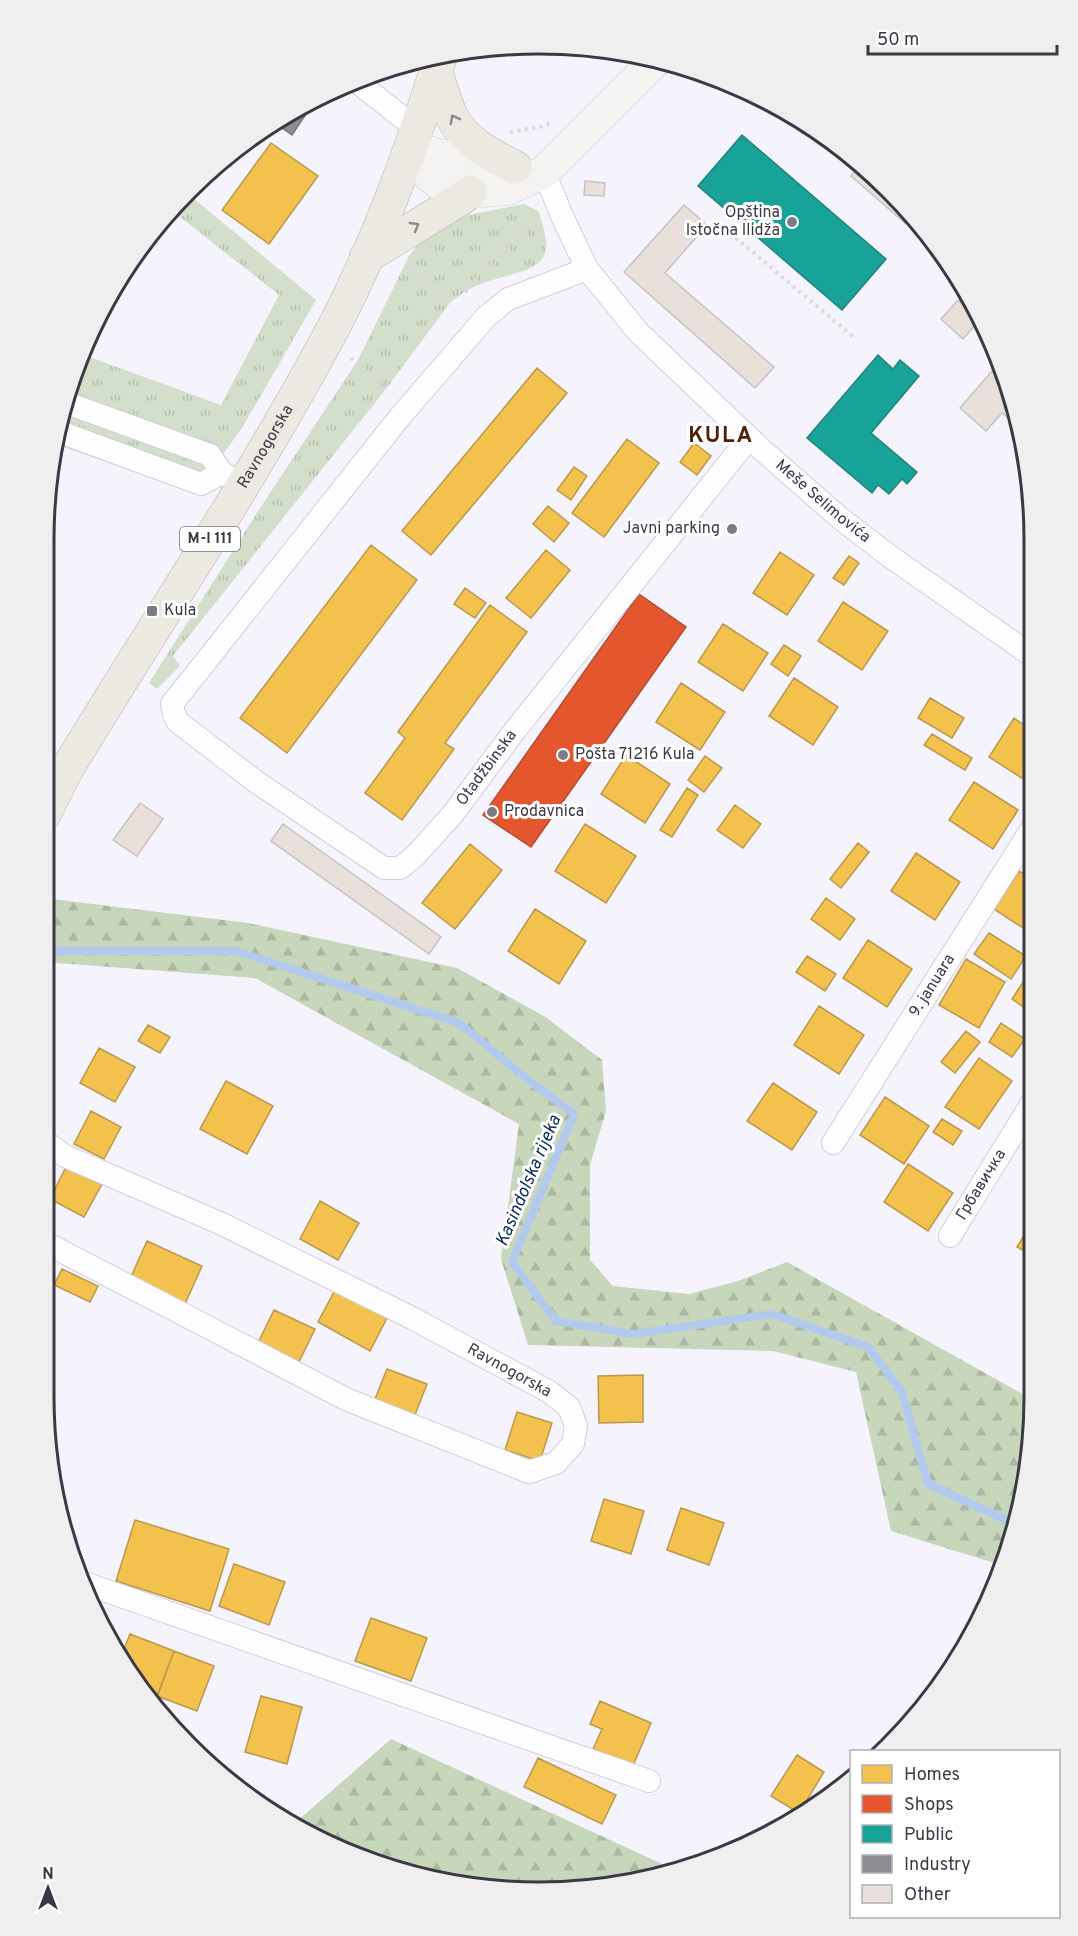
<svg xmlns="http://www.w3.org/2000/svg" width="1078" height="1936" viewBox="0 0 1078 1936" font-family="Overpass,sans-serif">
  <defs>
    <pattern id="grass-tufts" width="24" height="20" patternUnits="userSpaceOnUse" patternTransform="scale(1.5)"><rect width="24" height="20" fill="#d3dfca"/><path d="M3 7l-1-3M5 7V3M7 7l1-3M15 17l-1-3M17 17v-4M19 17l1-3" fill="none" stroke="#b6c0af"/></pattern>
    <pattern id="forest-firs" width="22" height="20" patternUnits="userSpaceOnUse" patternTransform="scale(1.5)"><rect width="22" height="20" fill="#c8d6bc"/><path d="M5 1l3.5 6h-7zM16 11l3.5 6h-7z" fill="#adb8a3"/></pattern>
  </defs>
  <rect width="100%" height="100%" fill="#f5f4fc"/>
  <path fill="url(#grass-tufts)" d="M 187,193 L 316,300 L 242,428 L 195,493 L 55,444 L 60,410 L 84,355 L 221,405 L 279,295 L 170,209 Z
    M 524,204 L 538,211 C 561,271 532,267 486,282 C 473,286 460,294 450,303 L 386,389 L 173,656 L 180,666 L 157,689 L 149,683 L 262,505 L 358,360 L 409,256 L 421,240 L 463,216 Z"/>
  <path fill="url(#forest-firs)" d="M 44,898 L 248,923 L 457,968 L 544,1016 L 602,1060 L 606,1111 L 590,1165 L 590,1260 L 613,1286 L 689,1294 L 738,1281 L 787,1262 L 1033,1400 L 1033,1429 L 1008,1556 L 1004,1566 L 891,1531 L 856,1372 L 773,1351 L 528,1345 L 501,1259 L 519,1124 L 255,978 L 44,962 Z
    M 391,1739 L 671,1868 L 571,1891 L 410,1876 L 295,1823 Z"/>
  <path fill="#f2c14e" stroke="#bb984b" stroke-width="1.5" d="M 271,143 L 318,176 L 269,244 L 222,210 Z
    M 537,368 L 567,393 L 431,555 L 402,531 Z
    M 627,439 L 659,463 L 604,537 L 572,513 Z
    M 694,443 L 711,456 L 697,475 L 680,462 Z
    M 574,467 L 587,476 L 571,500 L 557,490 Z
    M 548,506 L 569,523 L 554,542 L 533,524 Z
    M 371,545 L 417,580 L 287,753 L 240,718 Z
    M 546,550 L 570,570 L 531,618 L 506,598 Z
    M 780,552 L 814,575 L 787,615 L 753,593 Z
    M 849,556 L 859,563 L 844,585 L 833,578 Z
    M 465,588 L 486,603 L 475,618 L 454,604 Z
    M 843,602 L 888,631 L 862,670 L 818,641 Z
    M 490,605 L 527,632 L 445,743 L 454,749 L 402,820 L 365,793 L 405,738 L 398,732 Z
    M 723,624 L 768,653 L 743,691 L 698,662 Z
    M 784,645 L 801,656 L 788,676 L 771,664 Z
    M 794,678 L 838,707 L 813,745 L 769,716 Z
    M 681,683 L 725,712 L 700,750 L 656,722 Z
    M 930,698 L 964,718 L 952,738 L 918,718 Z
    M 1014,718 L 1031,730 L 1031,784 L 989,757 Z
    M 932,734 L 972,758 L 965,770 L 924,745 Z
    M 626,755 L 670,784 L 645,823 L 601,794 Z
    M 705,756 L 722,768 L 704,792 L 688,780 Z
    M 974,782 L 1018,810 L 993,849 L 949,820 Z
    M 687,788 L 698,795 L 672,837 L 660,830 Z
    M 735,805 L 761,824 L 743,848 L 717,830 Z
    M 585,824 L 636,856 L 606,903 L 555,871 Z
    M 858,843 L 869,852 L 841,888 L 830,879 Z
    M 470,844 L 502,870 L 455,929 L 422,903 Z
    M 916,853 L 960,882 L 935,920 L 891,891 Z
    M 1019,871 L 1032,879 L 1032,934 L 994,909 Z
    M 826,898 L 855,919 L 840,940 L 811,919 Z
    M 535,909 L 586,941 L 559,984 L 508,951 Z
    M 989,933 L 1026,956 L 1011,979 L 974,954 Z
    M 868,940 L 912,969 L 887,1007 L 843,978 Z
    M 807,956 L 836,974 L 825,991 L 796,972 Z
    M 966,959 L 1005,982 L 979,1028 L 939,1005 Z
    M 1032,968 L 1032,1013 L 1012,999 Z
    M 819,1006 L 864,1035 L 839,1074 L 794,1045 Z
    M 1001,1023 L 1025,1039 L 1012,1057 L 989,1042 Z
    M 148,1025 L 170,1037 L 160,1053 L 138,1041 Z
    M 966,1031 L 980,1042 L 955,1073 L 941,1062 Z
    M 99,1048 L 135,1067 L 115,1102 L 80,1083 Z
    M 979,1058 L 1012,1081 L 979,1129 L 945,1107 Z
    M 226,1081 L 273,1106 L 247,1154 L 200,1129 Z
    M 773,1083 L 817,1112 L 792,1150 L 747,1121 Z
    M 885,1097 L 929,1126 L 904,1164 L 860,1135 Z
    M 91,1111 L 121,1127 L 104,1159 L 74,1144 Z
    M 942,1119 L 962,1131 L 953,1145 L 933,1132 Z
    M 908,1164 L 953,1193 L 928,1231 L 884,1202 Z
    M 67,1165 L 102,1184 L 84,1217 L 50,1199 Z
    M 320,1201 L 359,1223 L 338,1260 L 300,1239 Z
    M 1033,1220 L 1033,1256 L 1017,1247 Z
    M 147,1241 L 202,1266 L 185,1304 L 130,1279 Z
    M 44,1259 L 51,1263 L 45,1275 L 44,1274 Z
    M 62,1269 L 98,1286 L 90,1302 L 54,1285 Z
    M 335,1290 L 387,1318 L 370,1351 L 318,1322 Z
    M 274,1310 L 315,1329 L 298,1364 L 257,1345 Z
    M 387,1369 L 427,1384 L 413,1420 L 373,1404 Z
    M 643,1375 L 643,1422 L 599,1423 L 598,1376 Z
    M 517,1412 L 552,1423 L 540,1461 L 505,1450 Z
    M 604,1499 L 644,1511 L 631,1554 L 591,1541 Z
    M 681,1508 L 724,1523 L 709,1565 L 667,1550 Z
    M 135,1520 L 229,1549 L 210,1611 L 116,1581 Z
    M 234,1564 L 285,1582 L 269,1625 L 219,1606 Z
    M 371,1618 L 427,1638 L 411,1681 L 355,1661 Z
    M 130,1634 L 174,1651 L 154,1706 L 146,1698 L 122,1654 Z
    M 174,1651 L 214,1666 L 197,1711 L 157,1696 Z
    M 261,1696 L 302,1707 L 287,1764 L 245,1752 Z
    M 600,1701 L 651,1723 L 633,1766 L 593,1749 L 602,1729 L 590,1724 Z
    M 797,1755 L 824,1772 L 801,1810 L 797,1812 L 771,1796 Z
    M 538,1758 L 616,1795 L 602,1824 L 524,1787 Z"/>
  <path fill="#e4572e" stroke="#b14e34" stroke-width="1.5" d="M 639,594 L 686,627 L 531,847 L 483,815 Z"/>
  <path fill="#17a398" stroke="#22837e" stroke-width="1.5" d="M 742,135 L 886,259 L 842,310 L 698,186 Z
    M 878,355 L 893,369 L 900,360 L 919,376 L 871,433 L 917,472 L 907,484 L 902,479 L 889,494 L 878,485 L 872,493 L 807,438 Z"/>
  <path fill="#8d8d92" stroke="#74747a" stroke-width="1.5" d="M 318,96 L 292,135 L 275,123 Z"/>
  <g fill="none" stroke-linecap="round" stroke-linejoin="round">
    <path stroke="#b2caed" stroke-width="8" d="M 44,951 L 236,951 L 459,1023 L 522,1075 L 574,1114 L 512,1262 L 556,1321 L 634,1334 L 772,1314 L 868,1347 L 902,1392 L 928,1484 L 1015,1524"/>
  </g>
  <path fill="#e9e0db" stroke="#c6c2c3" stroke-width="1.5" d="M 775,105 L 787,110 L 821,136 L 817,140 Z
    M 860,166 L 889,188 L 912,217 L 906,224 L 851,176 Z
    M 585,181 L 605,183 L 604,196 L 584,195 Z
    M 684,205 L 707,225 L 665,273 L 774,367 L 755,388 L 624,272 Z
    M 958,300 L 979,321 L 963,339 L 941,319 Z
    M 999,363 L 1008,379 L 1019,428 L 1002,413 L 986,431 L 960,408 Z
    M 140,803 L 163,819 L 137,856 L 113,840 Z
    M 283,824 L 441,937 L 429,954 L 271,841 Z"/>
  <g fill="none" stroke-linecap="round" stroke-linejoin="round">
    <g stroke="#d0cfd7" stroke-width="24">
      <g id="street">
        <path d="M 356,81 L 417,129"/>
        <path id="s1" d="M 544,172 L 562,216 L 587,269 L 639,333 L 761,449 L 840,518 L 888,555 L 1031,655"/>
        <path id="s2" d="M 587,269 L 508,299 L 486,317 L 399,418 L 172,704 L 174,714 L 178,722 L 255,781 L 384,868 L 400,868 L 415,856 L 452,815 L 516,729 L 749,438"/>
        <path d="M 64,402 L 210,455 L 222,473"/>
        <path d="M 57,431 L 201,484 L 222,473 L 244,484"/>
        <path id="s3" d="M 833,1143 L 1031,830"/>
        <path id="s4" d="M 950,1236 L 1032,1103"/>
        <path d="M 44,1242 L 348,1400 L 529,1472 L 556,1463 L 573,1444 L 576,1426 L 569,1407 L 548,1391 L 412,1318 L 222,1224 L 65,1156 L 44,1141"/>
        <path d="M 84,1583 L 649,1781"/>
      </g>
    </g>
    <g stroke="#d0cfd7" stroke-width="33">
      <path id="secondary" d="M 410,148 L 422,169 L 444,188 L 470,192 L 508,189 L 544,172 L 656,60
        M 410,148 L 450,157 L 509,167"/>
    </g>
    <g stroke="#b7b1a8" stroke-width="34">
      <g id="primary">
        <path d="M 436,72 C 441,86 445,103 452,117 C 465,142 491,155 515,167"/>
        <path d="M 366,257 L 459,200 L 470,192"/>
        <path id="s5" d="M 44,815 L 67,769 C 155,624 250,483 330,334 C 377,246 411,150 441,55"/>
      </g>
    </g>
    <path stroke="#dadadc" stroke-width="4" stroke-dasharray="3 4.5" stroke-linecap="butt" d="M 510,132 L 540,127 L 552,122
      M 724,228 L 856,339
      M 409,263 L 447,305
      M 465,292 L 471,284 L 538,221
      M 351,358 L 386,389
      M 263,508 L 282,520"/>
    <use href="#street" stroke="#fefdff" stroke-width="22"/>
    <use href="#secondary" stroke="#f5f3f1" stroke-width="32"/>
    <use href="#primary" stroke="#ece9e2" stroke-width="33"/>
  </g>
  <defs><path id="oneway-chevron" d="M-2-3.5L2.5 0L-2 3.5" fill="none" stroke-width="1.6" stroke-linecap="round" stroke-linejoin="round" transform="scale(1.5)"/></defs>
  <g stroke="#8b888b">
    <use href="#oneway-chevron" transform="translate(454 119) rotate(-118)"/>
    <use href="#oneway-chevron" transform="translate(415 226) rotate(-30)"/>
  </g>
  <g fill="#7c7a84" stroke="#fff" stroke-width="2">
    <circle cx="792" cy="222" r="6"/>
    <circle cx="732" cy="529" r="6"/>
    <rect x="146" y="605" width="12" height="12" rx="3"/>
    <circle cx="563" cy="755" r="6"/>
    <circle cx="492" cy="812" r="6"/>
  </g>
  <g text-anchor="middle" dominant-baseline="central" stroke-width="6" stroke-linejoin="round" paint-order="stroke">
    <rect fill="#fff" stroke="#76747b" stroke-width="1.5" x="180" y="527" width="60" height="24" rx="4.5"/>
    <g font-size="15" font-weight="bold" fill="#3b3943">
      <text x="210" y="539">M-I 111</text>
    </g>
    <g font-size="16" fill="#3b3943" stroke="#fff" text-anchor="start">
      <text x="780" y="213" text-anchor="end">Opština<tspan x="780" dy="18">Istočna Ilidža</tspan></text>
      <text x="720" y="529" text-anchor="end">Javni parking</text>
      <text x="164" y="611">Kula</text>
      <text x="575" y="755">Pošta 71216 Kula</text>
      <text x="504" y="812">Prodavnica</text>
    </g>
    <g font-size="16" fill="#3b3943" stroke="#fff">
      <text stroke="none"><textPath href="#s5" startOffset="430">Ravnogorska</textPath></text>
      <text stroke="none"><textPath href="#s1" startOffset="438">Meše Selimovića</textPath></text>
      <text stroke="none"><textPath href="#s2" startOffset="1032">Otadžbinska</textPath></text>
      <text stroke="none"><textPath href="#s3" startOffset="186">9. januara</textPath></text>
      <text stroke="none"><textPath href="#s4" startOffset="60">Грбавичка</textPath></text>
      <text transform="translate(509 1371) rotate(29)">Ravnogorska</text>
    </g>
    <g font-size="18" font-style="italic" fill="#072a54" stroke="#fff">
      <text transform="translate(529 1181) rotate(-67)">Kasindolska rijeka</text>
    </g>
    <g font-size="22" font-weight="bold" letter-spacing="1.5" fill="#51200b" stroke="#fff">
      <text x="721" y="436">KULA</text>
    </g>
  </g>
  <path d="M0 0H1078V1936H0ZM539 54H539A485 485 0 0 1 1024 539V1397A485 485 0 0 1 539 1882H539A485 485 0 0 1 54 1397V539A485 485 0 0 1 539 54Z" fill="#efeff0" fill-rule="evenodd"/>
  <path fill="none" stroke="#3b3943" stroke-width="3" d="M539 54H539A485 485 0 0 1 1024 539V1397A485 485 0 0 1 539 1882H539A485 485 0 0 1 54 1397V539A485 485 0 0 1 539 54Z"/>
  <rect x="850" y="1750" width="210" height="168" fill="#ffffff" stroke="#b1b0b4" stroke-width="1.5"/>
  <rect x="862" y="1765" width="30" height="18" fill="#f2c14e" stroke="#b1b0b4" stroke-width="1.5"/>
  <text x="904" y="1780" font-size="18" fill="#3b3943">Homes</text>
  <rect x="862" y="1795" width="30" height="18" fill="#e4572e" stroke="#b1b0b4" stroke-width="1.5"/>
  <text x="904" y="1810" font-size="18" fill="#3b3943">Shops</text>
  <rect x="862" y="1825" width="30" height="18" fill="#17a398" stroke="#b1b0b4" stroke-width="1.5"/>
  <text x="904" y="1840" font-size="18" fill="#3b3943">Public</text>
  <rect x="862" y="1855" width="30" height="18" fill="#8d8d92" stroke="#b1b0b4" stroke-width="1.5"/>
  <text x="904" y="1870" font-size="18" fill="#3b3943">Industry</text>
  <rect x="862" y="1885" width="30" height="18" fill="#e9e0db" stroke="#b1b0b4" stroke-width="1.5"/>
  <text x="904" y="1900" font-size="18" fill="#3b3943">Other</text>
  <g transform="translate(48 1888)" stroke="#ffffff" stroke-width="4.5" paint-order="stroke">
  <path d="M0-4.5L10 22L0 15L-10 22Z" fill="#3b3943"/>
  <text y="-9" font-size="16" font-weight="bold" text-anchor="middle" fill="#3b3943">N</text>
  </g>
  <path d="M868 45v9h189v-9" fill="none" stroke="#3b3943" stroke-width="3"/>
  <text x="877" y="45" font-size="18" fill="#3b3943" stroke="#ffffff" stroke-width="4.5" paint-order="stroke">50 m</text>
</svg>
